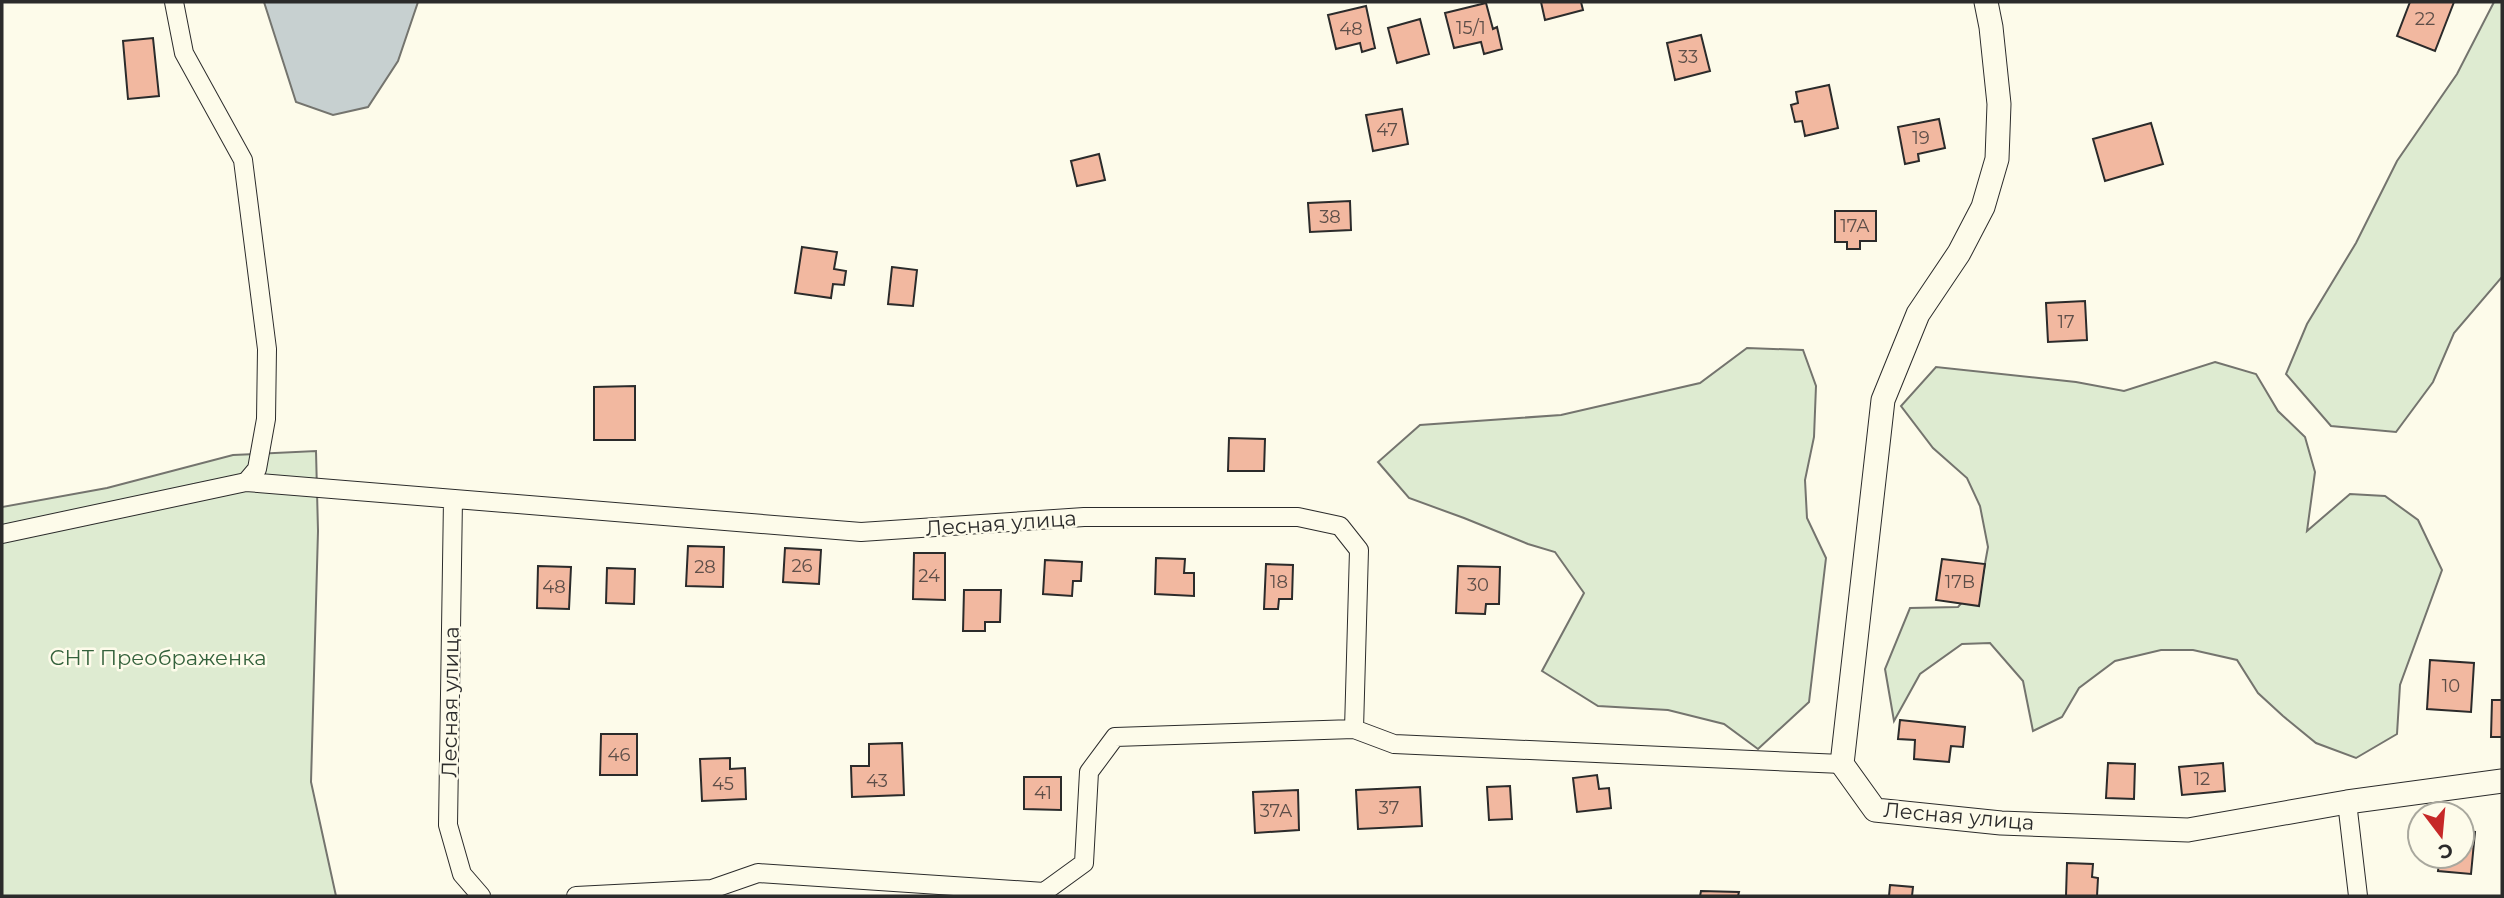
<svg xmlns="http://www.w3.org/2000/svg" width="2504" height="898" viewBox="0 0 2504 898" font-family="Montserrat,sans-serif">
  <rect width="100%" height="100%" fill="#fdfbea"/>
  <path fill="#deebd1" stroke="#74746e" stroke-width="2" d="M 2494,2 L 2502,2 L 2502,277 L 2454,333 L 2433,382 L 2396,432 L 2331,426 L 2286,374 L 2307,324 L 2356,243 L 2397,161 L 2457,74 Z
    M 1747,348 L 1803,350 L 1816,386 L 1814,437 L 1805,480 L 1807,518 L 1826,558 L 1809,702 L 1758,749 L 1724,724 L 1668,710 L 1598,706 L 1542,671 L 1584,593 L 1555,552 L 1528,544 L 1464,518 L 1409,498 L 1378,462 L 1420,425 L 1561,415 L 1700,383 Z
    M 2215,362 L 2256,374 L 2278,411 L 2305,437 L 2315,472 L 2307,531 L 2350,494 L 2385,496 L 2418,520 L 2442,570 L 2400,685 L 2397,734 L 2356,758 L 2316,743 L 2283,716 L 2258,693 L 2237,660 L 2193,650 L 2161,650 L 2115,661 L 2079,688 L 2062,717 L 2033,731 L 2023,681 L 1990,643 L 1962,644 L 1920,674 L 1894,721 L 1885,669 L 1910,608 L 1958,607 L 1982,580 L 1988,547 L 1980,506 L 1967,478 L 1933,448 L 1901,406 L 1936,367 L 2076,382 L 2124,391 Z
    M 316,451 L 318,531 L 311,782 L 336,896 L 2,896 L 2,507 L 107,488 L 233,455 Z"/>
  <path fill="#c7d0d0" stroke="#74746e" stroke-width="2" d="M 264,2 L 418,2 L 398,61 L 368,107 L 333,115 L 296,102 Z"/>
  <path fill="#f2b8a0" stroke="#2b2b2b" stroke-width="2" d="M 1541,2 L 1581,2 L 1583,10 L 1545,20 Z
    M 2410,2 L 2454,2 L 2435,51 L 2397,36 Z
    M 1486,3 L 1493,29 L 1497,27 L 1502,49 L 1484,54 L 1481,42 L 1454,48 L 1445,13 Z
    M 1366,6 L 1375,48 L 1362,52 L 1360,43 L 1336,49 L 1328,15 Z
    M 1420,19 L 1429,54 L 1397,63 L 1388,28 Z
    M 1701,35 L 1710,71 L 1675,80 L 1667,43 Z
    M 153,38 L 159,96 L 128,99 L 123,41 Z
    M 1829,85 L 1838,128 L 1805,136 L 1802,121 L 1795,122 L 1791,105 L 1798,103 L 1796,92 Z
    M 1402,109 L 1408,144 L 1373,151 L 1366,115 Z
    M 1939,119 L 1945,148 L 1918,154 L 1919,161 L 1905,164 L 1898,127 Z
    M 2151,123 L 2163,164 L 2105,181 L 2093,139 Z
    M 1099,154 L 1105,180 L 1077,186 L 1071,161 Z
    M 1350,201 L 1351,230 L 1310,232 L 1308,203 Z
    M 1835,211 L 1876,211 L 1876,241 L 1860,241 L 1860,249 L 1847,249 L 1847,242 L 1835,242 Z
    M 802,247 L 837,252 L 834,269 L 846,271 L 844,285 L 833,284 L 831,298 L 795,293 Z
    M 892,267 L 917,270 L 913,306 L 888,304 Z
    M 2085,301 L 2087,340 L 2048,342 L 2046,303 Z
    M 635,386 L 635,440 L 594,440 L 594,387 Z
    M 1229,438 L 1265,439 L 1264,471 L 1228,471 Z
    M 688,546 L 724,547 L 723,587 L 686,586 Z
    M 785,548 L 821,550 L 819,584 L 783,582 Z
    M 914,553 L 945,553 L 945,600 L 913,599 Z
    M 1156,558 L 1185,559 L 1184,573 L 1194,573 L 1194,596 L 1155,594 Z
    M 1942,559 L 1985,564 L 1979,606 L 1936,600 Z
    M 1045,560 L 1082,562 L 1081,581 L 1073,581 L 1072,596 L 1043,594 Z
    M 1266,564 L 1293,565 L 1292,599 L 1279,599 L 1278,609 L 1264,609 Z
    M 538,566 L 571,567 L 569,609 L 537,608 Z
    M 1458,566 L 1500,567 L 1499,604 L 1486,604 L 1485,614 L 1456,613 Z
    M 607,568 L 635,569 L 634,604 L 606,603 Z
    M 964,590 L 1001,590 L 1000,622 L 985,622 L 985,631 L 963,631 Z
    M 2430,660 L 2474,663 L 2471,712 L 2427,709 Z
    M 2492,700 L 2502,700 L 2502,737 L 2491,737 Z
    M 1900,720 L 1965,727 L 1963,747 L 1951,746 L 1949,762 L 1914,759 L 1915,740 L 1898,739 Z
    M 601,734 L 637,734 L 637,775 L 600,775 Z
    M 902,743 L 904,795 L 852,797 L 851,766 L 869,766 L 869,744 Z
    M 730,758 L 730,769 L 745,768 L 746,799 L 702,801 L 700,759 Z
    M 2108,763 L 2135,764 L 2134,799 L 2106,798 Z
    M 2223,763 L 2225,791 L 2182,795 L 2179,767 Z
    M 1597,775 L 1599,789 L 1609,788 L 1611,808 L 1577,812 L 1573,778 Z
    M 1024,777 L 1061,777 L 1061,810 L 1024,809 Z
    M 1510,786 L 1512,819 L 1489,820 L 1487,787 Z
    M 1420,787 L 1422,826 L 1358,829 L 1356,790 Z
    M 1298,790 L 1299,830 L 1255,833 L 1253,792 Z
    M 2462,831 L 2475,832 L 2471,874 L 2438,871 L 2440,856 L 2462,856 Z
    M 2067,863 L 2093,864 L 2092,877 L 2098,878 L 2097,896 L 2066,896 Z
    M 1890,885 L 1913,887 L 1912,896 L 1889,896 Z
    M 1701,891 L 1739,892 L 1738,896 L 1700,896 Z"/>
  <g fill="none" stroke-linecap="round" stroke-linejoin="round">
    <g stroke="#2b2b2b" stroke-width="20">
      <path id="minor" d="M 174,2 L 184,53 L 243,160 L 267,349 L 266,419 L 257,469 L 246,482
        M 453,499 L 448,825 L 462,874 L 481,896
        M 2,534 L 246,482 L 861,532 L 1084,517 L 1298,517 L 1340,526 L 1359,550 L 1354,729 L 1394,744 L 1842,764
        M 2347,802 L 2358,896
        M 576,896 L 712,889 L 758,873 L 1044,892 L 1084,863 L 1089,772 L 1115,737 L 1354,729"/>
    </g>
    <g stroke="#2b2b2b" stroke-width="25">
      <path id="tertiary" d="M 1986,2 L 1991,27 L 1999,104 L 1997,159 L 1983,207 L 1959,253 L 1918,314 L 1883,400 L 1842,764 L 1875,810 L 2001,823 L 2188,830 L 2347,802 L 2502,781"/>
    </g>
    <use href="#minor" stroke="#fdfbea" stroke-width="18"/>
    <use href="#tertiary" stroke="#fdfbea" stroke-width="23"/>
  </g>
  <g text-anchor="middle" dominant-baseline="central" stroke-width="5" stroke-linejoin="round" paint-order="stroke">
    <g font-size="18" fill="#5d4e48">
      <text x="2425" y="19">22</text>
      <text x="1471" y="28">15/1</text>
      <text x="1351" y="29">48</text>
      <text x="1688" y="57">33</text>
      <text x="1387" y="130">47</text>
      <text x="1921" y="138">19</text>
      <text x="1330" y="217">38</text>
      <text x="1855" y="226">17А</text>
      <text x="2066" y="322">17</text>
      <text x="802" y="566">26</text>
      <text x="705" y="567">28</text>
      <text x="929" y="576">24</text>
      <text x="1279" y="582">18</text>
      <text x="1960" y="582">17В</text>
      <text x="1478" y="585">30</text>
      <text x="554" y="587">48</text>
      <text x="2451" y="686">10</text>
      <text x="619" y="755">46</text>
      <text x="2202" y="779">12</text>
      <text x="877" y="781">43</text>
      <text x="723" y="784">45</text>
      <text x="1043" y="793">41</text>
      <text x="1389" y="808">37</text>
      <text x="1276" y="811">37А</text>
    </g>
    <g font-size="21" fill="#2b2b2b" stroke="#fdfbea">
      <text transform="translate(1001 523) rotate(-4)">Лесная улица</text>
      <text transform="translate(450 702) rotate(-89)">Лесная улица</text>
      <text transform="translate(1959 816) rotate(5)">Лесная улица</text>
    </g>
    <g font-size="21" fill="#34623c" stroke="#fdfbea">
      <text x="158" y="657">СНТ Преображенка</text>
    </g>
  </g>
  <rect width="2504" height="898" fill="none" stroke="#2b2b2b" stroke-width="7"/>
  <g transform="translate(2441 835) rotate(164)"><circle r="33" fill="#fdfbea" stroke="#a9a89e" stroke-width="2"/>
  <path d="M0-5L12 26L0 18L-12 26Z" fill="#c62828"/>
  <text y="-10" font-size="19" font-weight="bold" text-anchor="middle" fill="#2b2b2b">С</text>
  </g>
</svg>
